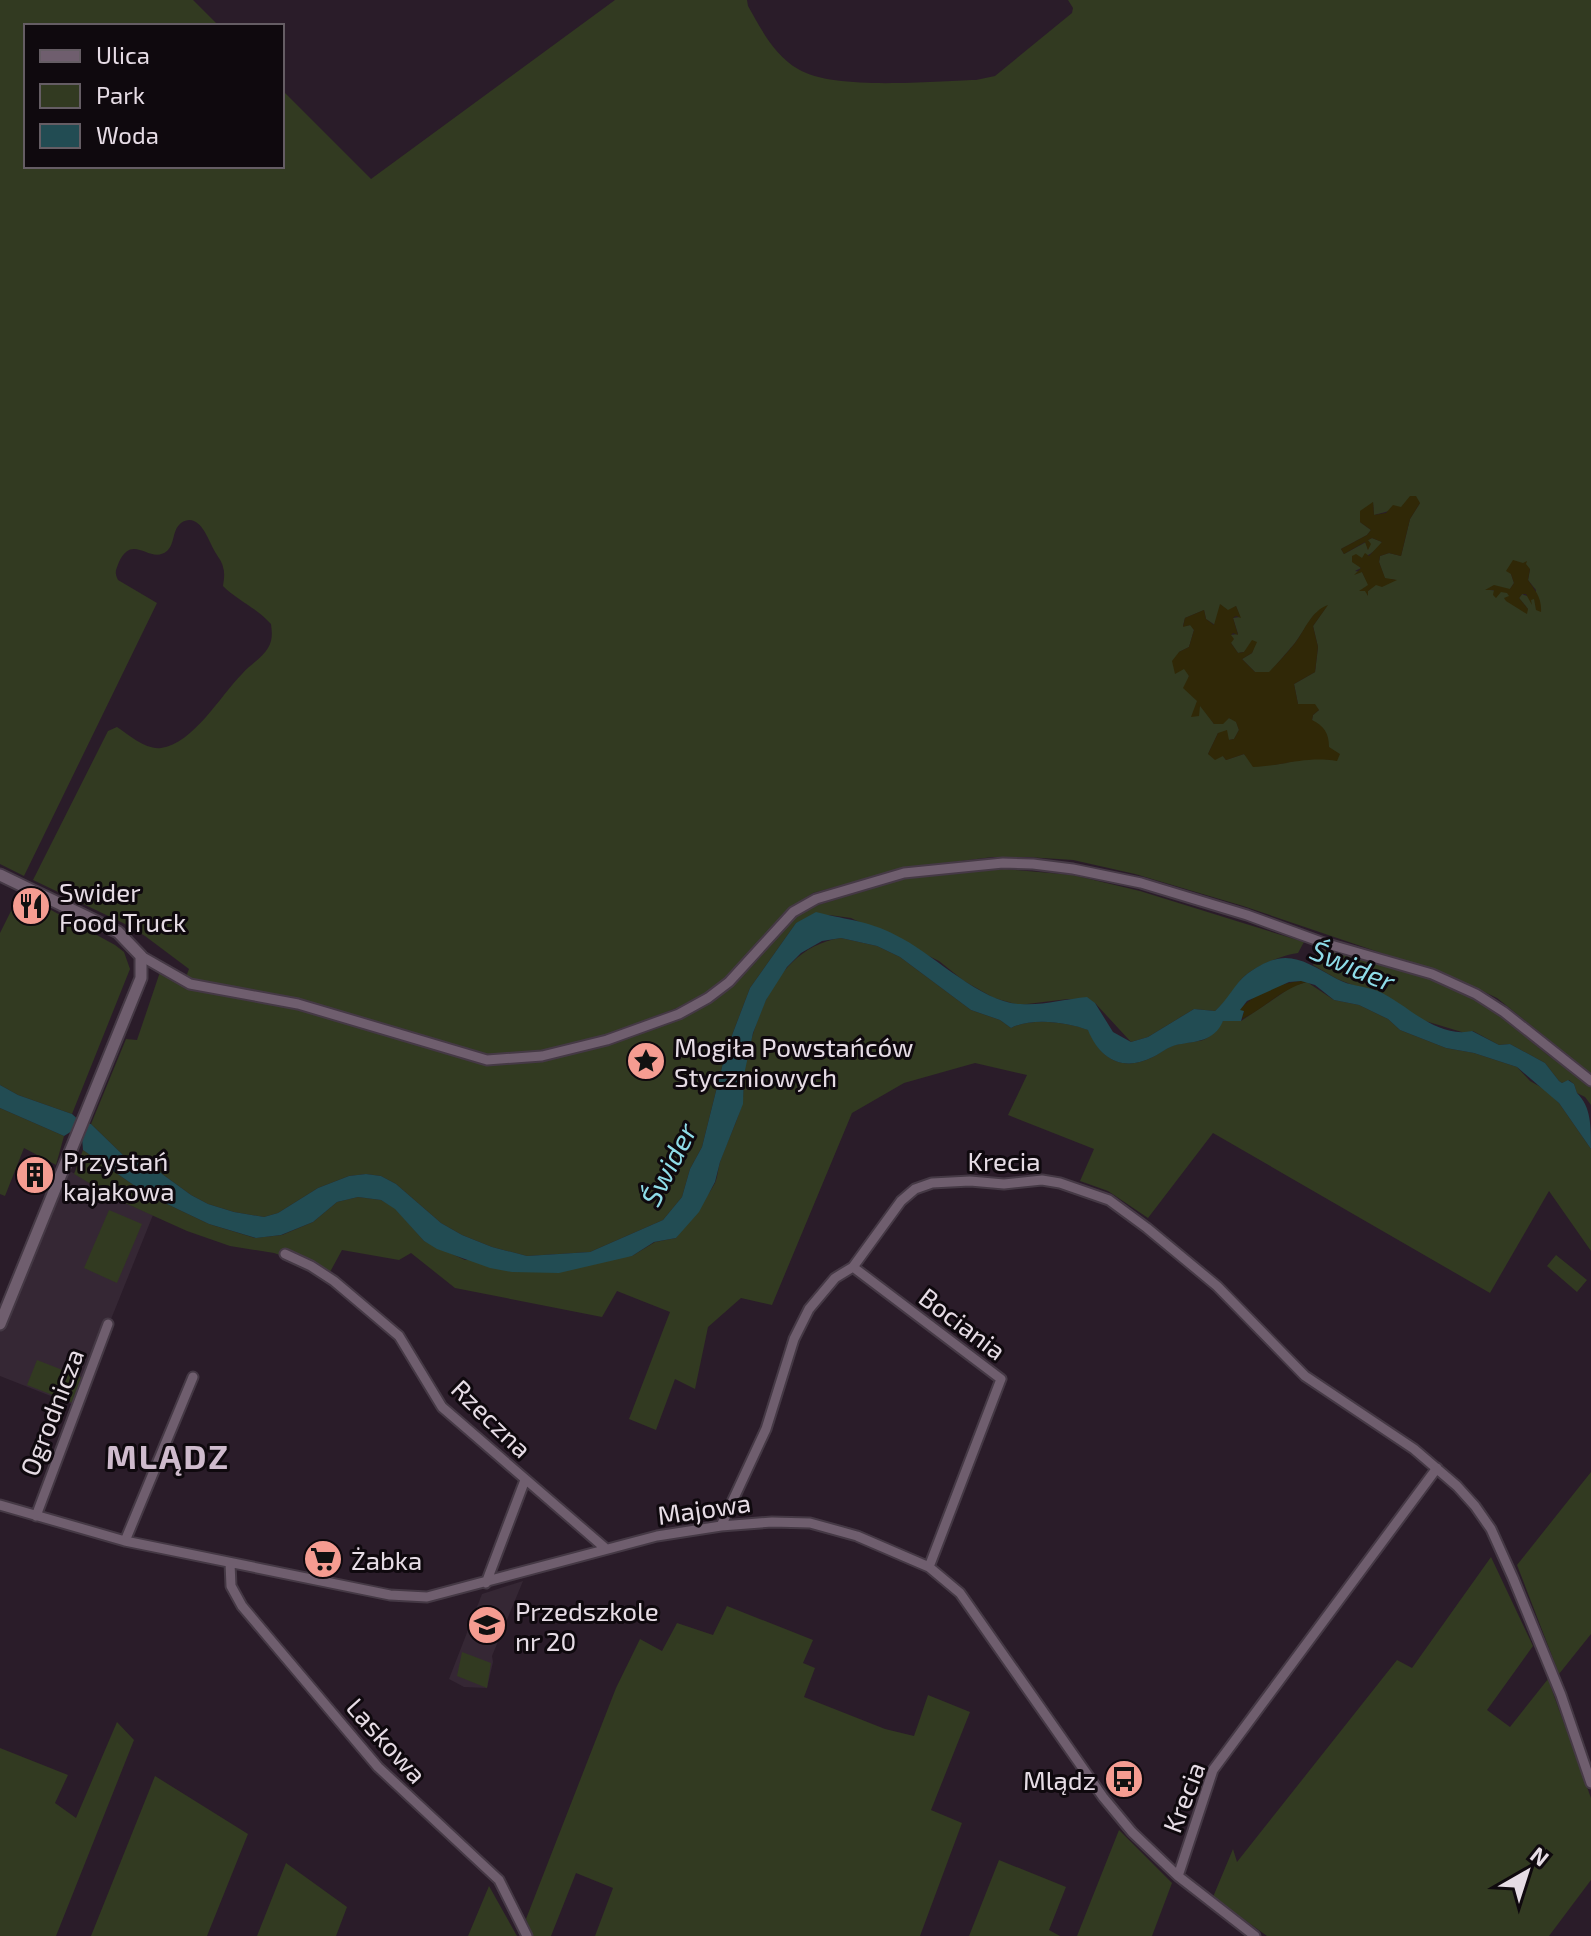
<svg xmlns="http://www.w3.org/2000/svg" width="1591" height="1936" viewBox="0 0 1591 1936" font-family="'Exo 2',sans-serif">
  <rect width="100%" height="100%" fill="#2a1c29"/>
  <path fill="#352734" d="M 65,1168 L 116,1199 L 153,1215 L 76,1406 L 0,1376 L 0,1324 Z
    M 523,1581 L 492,1656 L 493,1662 L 487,1688 L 464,1687 L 449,1679 L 482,1594 Z"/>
  <path fill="#323a21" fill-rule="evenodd" d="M 0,0 L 193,0 L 219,26 L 26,26 L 26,166 L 282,166 L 282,90 L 371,179 L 615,0 L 747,0 L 748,6 C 761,29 774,55 798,69 C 834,91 931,81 976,80 L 995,76 L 1072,13 L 1073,8 L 1068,0 L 1591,0 L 1591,1074 L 1497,998 L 1455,978 L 1243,906 L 1135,874 L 1073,860 L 1027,857 L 993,857 L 904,868 L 813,893 L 790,908 L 726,978 L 705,993 L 677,1008 L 605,1035 L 542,1051 L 488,1055 L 298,999 L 191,980 L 186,977 L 189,969 L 145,936 L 123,923 L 33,880 L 108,731 L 117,727 C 129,735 146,750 161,748 C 193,744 221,695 242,674 C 250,665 263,657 268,648 C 273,640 272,632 271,624 C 257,608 238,601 223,586 C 224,579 225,573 223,567 C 222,561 217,556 214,550 C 208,539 199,511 181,523 C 172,530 175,544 167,551 C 150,565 133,532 119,562 C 116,570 114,572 118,580 L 157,603 L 24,876 L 0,864 ZM 1373,502 L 1374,515 L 1420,503 L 1410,519 L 1401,556 L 1389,553 L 1380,556 L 1379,562 L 1385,579 L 1395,579 L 1376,584 L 1368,591 L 1366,588 L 1369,585 L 1362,572 L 1355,571 L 1361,568 L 1358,563 C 1364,555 1377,553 1382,542 L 1372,538 L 1368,540 L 1368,550 L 1366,542 L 1344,554 L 1341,549 L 1367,535 L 1371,530 L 1360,522 ZM 1530,569 L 1528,580 L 1536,590 L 1534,599 L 1522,594 L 1519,598 L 1528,609 L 1507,592 L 1490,590 L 1510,589 L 1514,583 L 1511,574 ZM 1221,605 L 1228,611 L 1236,606 L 1240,617 L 1233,618 L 1238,634 L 1230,635 L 1231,643 L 1238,653 L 1244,652 L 1256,642 L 1252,653 L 1242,659 L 1255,672 L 1270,672 L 1295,643 L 1313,616 L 1327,606 L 1313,626 L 1318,647 L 1315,672 L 1294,684 L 1298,704 L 1319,710 L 1313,715 L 1312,720 L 1337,760 C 1327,760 1315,757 1305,759 C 1283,762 1262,773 1244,754 L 1226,760 L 1223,756 L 1208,754 L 1218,733 L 1229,740 L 1234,739 L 1239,730 L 1236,721 L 1229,718 L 1214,724 L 1187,685 L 1189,676 L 1179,652 L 1189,647 L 1194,630 L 1191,625 L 1183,626 L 1185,618 L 1204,610 L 1206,619 L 1215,625 Z
    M 1005,869 L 1073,875 L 1140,891 L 1304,942 L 1298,953 C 1283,955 1250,967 1240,981 C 1232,992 1226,1002 1215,1011 L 1194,1009 L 1148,1037 L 1131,1042 L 1095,1003 L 1068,999 L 1019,1005 L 994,998 L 964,981 L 939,961 L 851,918 L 829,915 L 796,923 L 750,988 L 726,1051 L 702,1147 L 690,1169 L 682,1197 L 663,1220 L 590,1252 L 527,1256 L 492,1247 L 462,1235 L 441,1223 L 396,1184 L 381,1176 L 366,1174 L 349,1176 L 318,1188 L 278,1213 L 264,1217 L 234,1212 L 208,1204 L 191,1195 L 158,1171 L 123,1155 L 91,1124 L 126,1039 L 137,1040 L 160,972 L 189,988 L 297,1008 L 487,1065 L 544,1061 L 609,1045 L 681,1019 L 711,1002 L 733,986 L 796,917 L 818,905 L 907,878 Z
    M 20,893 L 115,945 L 124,952 L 130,969 L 72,1114 L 18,1095 L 0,1085 L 0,933 Z
    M 841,938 L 877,946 L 900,957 L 971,1010 L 1000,1020 L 1011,1028 C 1031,1017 1068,1022 1089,1030 C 1100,1060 1124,1072 1153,1057 C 1160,1053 1168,1047 1175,1045 C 1202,1039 1205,1046 1223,1021 L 1241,1021 L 1293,986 L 1307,982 L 1334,1000 L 1359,1005 L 1388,1019 L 1400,1030 L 1446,1048 L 1474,1053 L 1517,1067 L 1530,1081 L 1546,1090 L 1559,1103 L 1591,1149 L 1591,1251 L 1549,1191 L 1490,1293 L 1213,1133 L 1148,1218 L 1108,1191 L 1080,1181 L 1094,1149 L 1008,1115 L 1027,1075 L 975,1063 L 904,1083 L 852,1113 L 772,1305 L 741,1298 L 708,1327 L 695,1389 L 675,1379 L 656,1430 L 629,1419 L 670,1312 L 617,1291 L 602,1317 L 455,1288 L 411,1253 L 399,1260 L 342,1250 L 330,1272 L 274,1253 L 230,1246 L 187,1231 L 116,1199 L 74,1174 L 83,1150 L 148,1195 L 209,1224 L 255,1238 L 282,1235 L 313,1222 L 337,1202 L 358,1197 L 381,1200 L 395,1208 L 424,1241 L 465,1260 L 632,1256 L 655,1242 L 676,1238 C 688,1220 705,1202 715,1183 C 718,1176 718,1167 721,1159 C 727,1142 735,1126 741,1108 C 745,1097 742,1084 744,1072 C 754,1017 778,947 841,938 Z
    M 1318,948 L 1413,972 L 1452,988 L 1493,1010 L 1549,1056 L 1564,1064 L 1591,1087 L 1591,1105 L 1585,1097 L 1577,1093 L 1574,1084 L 1569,1080 L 1562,1083 L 1559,1081 L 1545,1063 L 1510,1044 L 1499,1045 L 1473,1031 L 1465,1033 L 1422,1020 L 1375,990 L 1358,987 L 1337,979 L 1313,965 Z
    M 0,1108 L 64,1136 L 56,1165 L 24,1148 L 5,1196 L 0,1194 Z
    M 109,1210 L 142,1224 L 117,1283 L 84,1268 Z
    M 1556,1255 L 1587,1280 L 1577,1292 L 1547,1266 Z
    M 37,1360 L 83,1378 L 73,1403 L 27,1385 Z
    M 1591,1472 L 1591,1634 L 1559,1674 L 1517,1565 Z
    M 1491,1557 L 1533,1646 L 1487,1710 L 1510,1727 L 1548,1679 L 1591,1798 L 1591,1880 L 1549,1936 L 1267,1936 L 1213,1897 L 1233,1849 L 1237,1862 L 1397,1660 L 1412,1668 Z
    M 727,1606 L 813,1640 L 803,1663 L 815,1668 L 804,1697 L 885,1729 L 914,1736 L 928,1695 L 970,1712 L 931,1810 L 962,1823 L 920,1936 L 595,1936 L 613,1888 L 576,1873 L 551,1936 L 533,1936 L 526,1919 L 616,1688 L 640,1639 L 662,1651 L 677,1623 L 713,1635 Z
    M 462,1652 L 491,1663 L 487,1688 L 457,1676 Z
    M 117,1722 L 134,1740 L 56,1936 L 0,1936 L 0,1748 L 68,1775 L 55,1803 L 76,1818 Z
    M 155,1776 L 248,1834 L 207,1936 L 91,1936 Z
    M 1119,1830 L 1172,1883 L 1152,1936 L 1077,1936 Z
    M 999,1860 L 1066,1887 L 1049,1930 L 1060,1936 L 969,1936 Z
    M 286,1863 L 347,1907 L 336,1936 L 257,1936 Z
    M 489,1886 L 517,1936 L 468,1936 Z"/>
  <path fill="#302807" d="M 1410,496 L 1416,496 L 1420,503 L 1410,519 L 1401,556 L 1389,553 L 1380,556 L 1379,562 L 1385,578 L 1397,580 L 1382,587 L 1376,585 L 1368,591 L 1368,596 L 1365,591 L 1359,591 L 1368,585 L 1362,572 L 1354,575 L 1361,568 L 1352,562 L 1352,556 L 1356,554 L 1362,558 L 1365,553 L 1369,556 L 1382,542 L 1372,538 L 1368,540 L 1371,544 L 1368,550 L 1365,542 L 1344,554 L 1341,549 L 1367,535 L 1371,530 L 1360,522 L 1360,511 L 1373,502 L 1374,515 L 1386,513 L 1393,505 L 1401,507 Z
    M 1513,560 L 1523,563 L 1527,561 L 1526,564 L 1530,569 L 1528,580 C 1535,590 1542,598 1541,612 L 1536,610 L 1534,599 L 1531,600 L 1532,605 L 1526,594 L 1522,594 L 1519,598 L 1528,609 L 1527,614 L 1506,601 L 1504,598 L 1509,596 L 1507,593 L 1501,592 L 1496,598 L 1493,595 L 1494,590 L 1485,590 L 1494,585 L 1510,589 L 1514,583 L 1511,574 L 1506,571 Z
    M 1220,604 L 1228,610 L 1236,606 L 1241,618 L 1236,616 L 1233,618 L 1238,635 L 1233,633 L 1231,635 L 1234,639 L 1231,643 L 1238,653 L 1244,652 L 1252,640 L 1257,642 L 1252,653 L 1242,659 L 1255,672 L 1269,672 C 1278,663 1287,653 1295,643 C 1305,630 1311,611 1328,605 L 1313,626 L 1318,647 L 1315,672 L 1294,684 L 1298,704 L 1315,704 L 1319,710 L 1313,715 L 1312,720 C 1324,726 1329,733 1329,747 L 1340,754 L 1337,761 C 1304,756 1284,766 1253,767 L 1244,754 L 1226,760 L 1223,756 L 1215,760 L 1208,754 L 1218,733 L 1227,730 L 1229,740 L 1234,739 L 1239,730 L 1236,722 L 1229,718 L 1223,724 L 1214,724 L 1200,706 L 1199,716 L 1191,717 L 1197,701 L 1183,688 L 1189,676 L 1184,669 L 1175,674 L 1172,661 L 1179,652 L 1189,647 L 1194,630 L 1190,625 L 1183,627 L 1185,618 L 1204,610 L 1206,619 L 1214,625 Z
    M 1301,981 L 1307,982 C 1281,989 1265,1008 1242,1019 L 1244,1011 L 1239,1011 C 1252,994 1280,983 1301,981 Z"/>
  <path fill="#224c53" d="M 816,912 C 850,921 870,920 903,939 C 936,957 983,1003 1020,1004 C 1041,1006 1065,999 1087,997 L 1095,1003 L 1113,1032 L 1131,1042 L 1148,1037 L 1194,1009 L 1215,1011 C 1228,1000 1235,983 1247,974 C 1285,946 1301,959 1337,979 C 1350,986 1364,986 1378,991 C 1406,1003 1436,1039 1472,1031 L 1499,1045 L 1510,1044 L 1545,1063 L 1559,1081 L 1562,1083 L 1568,1080 L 1574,1084 L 1577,1093 C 1591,1107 1591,1125 1591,1149 L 1559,1103 L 1517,1067 L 1474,1053 L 1446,1048 L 1400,1030 L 1388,1019 L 1359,1005 L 1334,1000 L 1315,985 L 1301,981 L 1289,982 L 1247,1001 L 1240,1010 L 1244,1011 L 1241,1021 L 1223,1021 C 1214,1042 1196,1041 1176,1045 C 1168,1047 1161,1053 1153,1057 C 1124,1072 1100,1060 1088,1030 C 1068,1022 1031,1017 1011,1028 L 1000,1020 L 971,1010 L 900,957 L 877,946 L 841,938 L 822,941 L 801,953 L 787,967 L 766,1000 L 753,1033 L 744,1075 L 743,1104 L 720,1162 L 715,1182 L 699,1212 L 676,1238 L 654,1242 L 632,1256 L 559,1273 L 512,1272 L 490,1268 L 437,1249 L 424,1241 L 395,1209 L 381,1200 L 358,1197 L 337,1202 L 313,1222 L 281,1235 L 256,1238 L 209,1224 L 148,1195 L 83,1150 L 82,1138 L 72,1131 L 64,1136 L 0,1108 L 0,1085 L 18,1095 L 72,1114 L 82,1123 L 91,1124 L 123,1155 L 158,1171 L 191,1195 L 208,1204 L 234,1212 L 264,1217 L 278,1213 L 318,1188 L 349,1176 L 366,1174 L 381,1176 L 396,1184 L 441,1223 L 462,1235 L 492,1247 L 527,1256 L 590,1252 L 663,1220 L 682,1197 L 690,1169 L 702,1147 L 726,1051 L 750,988 L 796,923 Z"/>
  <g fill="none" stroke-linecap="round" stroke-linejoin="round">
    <g stroke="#453945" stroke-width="13">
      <path id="minor" d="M 141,956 L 190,984 L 298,1004 L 487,1060 L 542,1056 L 607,1040 L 679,1014 L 708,998 L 729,982 L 793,912 L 816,899 L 904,873 L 1003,863 L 1033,864 L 1073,869 L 1141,883 L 1247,915 L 1324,943 L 1432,974 L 1476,994 L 1504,1012 L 1591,1081
        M 285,1254 L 311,1266 L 334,1281 L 399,1336 L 442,1407 L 605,1548
        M 853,1267 L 1001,1379 L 929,1567
        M 0,1505 L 125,1541 L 390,1595 L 427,1597 L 657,1536 L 721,1526 L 772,1522 L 810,1523 L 857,1536 L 929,1567 L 960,1593 L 1103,1797 L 1132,1832 L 1178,1876 L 1255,1936
        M 36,1516 L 108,1324
        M 721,1526 L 766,1429 L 794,1339 L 809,1309 L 835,1278 L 853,1267 L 901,1201 L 915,1189 L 932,1183 L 970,1181 L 1004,1184 L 1042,1180 L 1060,1183 L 1109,1200 L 1147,1228 L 1217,1286 L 1305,1376 L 1414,1449 L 1457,1486 L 1475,1506 L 1491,1529 L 1513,1578 L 1561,1695 L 1591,1783
        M 125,1541 L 193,1377
        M 230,1563 L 231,1586 L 242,1606 L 378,1767 L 499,1880 L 527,1936
        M 486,1583 L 525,1480
        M 1178,1876 L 1213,1770 L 1437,1468"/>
    </g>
    <g stroke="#453945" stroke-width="15">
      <path id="tertiary" d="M 0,875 L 118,932 L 141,956 L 141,978 L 0,1324"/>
    </g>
    <use href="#minor" stroke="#6f5e6e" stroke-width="9"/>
    <use href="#tertiary" stroke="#6f5e6e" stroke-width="11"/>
  </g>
  <defs>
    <g id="restaurant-disc" transform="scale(2)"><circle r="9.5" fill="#f59c91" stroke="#0f090e"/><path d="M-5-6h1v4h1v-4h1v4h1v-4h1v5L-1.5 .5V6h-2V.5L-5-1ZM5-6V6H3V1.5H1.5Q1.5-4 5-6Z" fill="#111"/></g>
    <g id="sight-disc" transform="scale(2)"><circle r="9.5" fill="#f59c91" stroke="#0f090e"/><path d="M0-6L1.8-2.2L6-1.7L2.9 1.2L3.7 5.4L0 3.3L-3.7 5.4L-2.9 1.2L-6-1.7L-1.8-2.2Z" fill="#111"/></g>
    <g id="building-disc" transform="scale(2)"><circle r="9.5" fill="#f59c91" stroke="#0f090e"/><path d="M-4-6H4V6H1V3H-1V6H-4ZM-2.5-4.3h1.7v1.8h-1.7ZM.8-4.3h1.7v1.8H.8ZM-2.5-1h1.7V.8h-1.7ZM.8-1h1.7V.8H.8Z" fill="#111"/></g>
    <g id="supermarket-disc" transform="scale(2)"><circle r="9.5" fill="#f59c91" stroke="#0f090e"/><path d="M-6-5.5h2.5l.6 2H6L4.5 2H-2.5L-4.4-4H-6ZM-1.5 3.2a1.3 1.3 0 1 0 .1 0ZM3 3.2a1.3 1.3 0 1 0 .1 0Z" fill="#111"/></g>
    <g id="school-disc" transform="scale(2)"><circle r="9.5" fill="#f59c91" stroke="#0f090e"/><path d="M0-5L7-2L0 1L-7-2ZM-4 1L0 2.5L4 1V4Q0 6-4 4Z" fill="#111"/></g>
    <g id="bus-disc" transform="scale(2)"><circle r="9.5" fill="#f59c91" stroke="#0f090e"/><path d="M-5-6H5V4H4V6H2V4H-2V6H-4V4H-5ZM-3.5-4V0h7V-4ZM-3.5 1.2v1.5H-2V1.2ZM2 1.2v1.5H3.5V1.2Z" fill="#111"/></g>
  </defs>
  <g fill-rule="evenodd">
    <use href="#restaurant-disc" x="31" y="906"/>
    <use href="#sight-disc" x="646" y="1061"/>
    <use href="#building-disc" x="35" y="1175"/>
    <use href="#supermarket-disc" x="323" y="1559"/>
    <use href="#school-disc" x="487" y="1625"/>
    <use href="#bus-disc" x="1124" y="1779"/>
  </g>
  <g text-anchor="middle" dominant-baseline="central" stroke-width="6" stroke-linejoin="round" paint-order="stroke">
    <g font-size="26" fill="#e6dce5" stroke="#0f090e" text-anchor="start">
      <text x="59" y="891">Swider<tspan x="59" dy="30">Food Truck</tspan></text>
      <text x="674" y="1046">Mogiła Powstańców<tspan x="674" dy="30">Styczniowych</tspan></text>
      <text x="63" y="1160">Przystań<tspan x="63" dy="30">kajakowa</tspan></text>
      <text x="351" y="1559">Żabka</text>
      <text x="515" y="1610">Przedszkole<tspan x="515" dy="30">nr 20</tspan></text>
      <text x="1096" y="1779" text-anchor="end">Mlądz</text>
    </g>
    <g font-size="26" fill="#e6dce5" stroke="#0f090e">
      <text x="1004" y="1160">Krecia</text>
      <text transform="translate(963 1323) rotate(37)">Bociania</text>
      <text transform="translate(51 1412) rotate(-69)">Ogrodnicza</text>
      <text transform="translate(492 1418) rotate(44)">Rzeczna</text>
      <text transform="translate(704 1508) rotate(-8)">Majowa</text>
      <text transform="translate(387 1740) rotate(48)">Laskowa</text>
      <text transform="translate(1183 1797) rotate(-69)">Krecia</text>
    </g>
    <g font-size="28" font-style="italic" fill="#8edce8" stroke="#0f090e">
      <text transform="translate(1353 965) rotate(23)">Świder</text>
      <text transform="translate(668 1164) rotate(-63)">Świder</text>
    </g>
    <g font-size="34" font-weight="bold" letter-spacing="2" fill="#cfbbcd" stroke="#0f090e">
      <text x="168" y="1455">MLĄDZ</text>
    </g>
  </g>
  <rect x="24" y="24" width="260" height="144" fill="#0f090e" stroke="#655d64" stroke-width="2"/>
  <rect x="40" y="50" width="40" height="12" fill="#6f5e6e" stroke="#655d64" stroke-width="2"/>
  <text x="96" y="64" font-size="24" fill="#e6dce5">Ulica</text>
  <rect x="40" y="84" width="40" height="24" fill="#323a21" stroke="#655d64" stroke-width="2"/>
  <text x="96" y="104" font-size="24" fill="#e6dce5">Park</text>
  <rect x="40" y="124" width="40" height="24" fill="#224c53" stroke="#655d64" stroke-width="2"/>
  <text x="96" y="144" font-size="24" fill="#e6dce5">Woda</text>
  <g transform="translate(1527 1872) rotate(39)" stroke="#0f090e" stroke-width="6" paint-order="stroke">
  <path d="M0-6L14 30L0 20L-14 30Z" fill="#e6dce5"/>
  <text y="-12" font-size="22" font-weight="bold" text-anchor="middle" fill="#e6dce5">N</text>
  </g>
</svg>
